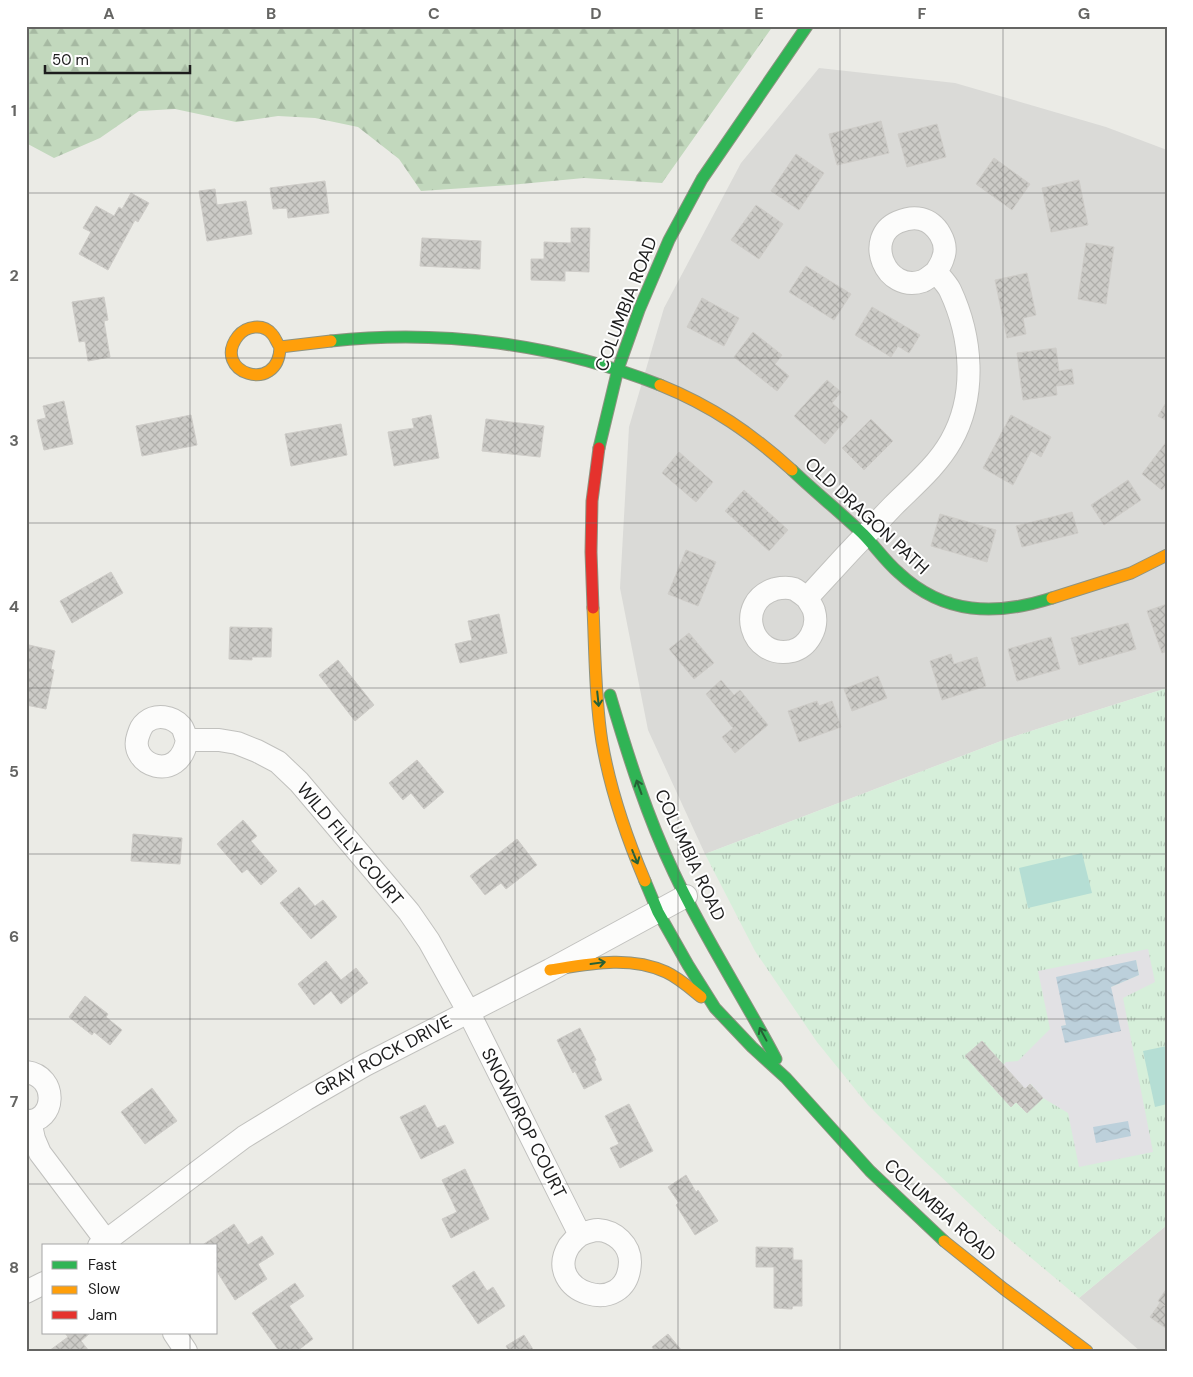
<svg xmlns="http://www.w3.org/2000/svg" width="1193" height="1377" viewBox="0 0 1193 1377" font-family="'DM Sans',sans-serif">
  <defs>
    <pattern id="forest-firs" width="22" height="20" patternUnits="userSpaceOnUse" patternTransform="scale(1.25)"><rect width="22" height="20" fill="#c2d8bd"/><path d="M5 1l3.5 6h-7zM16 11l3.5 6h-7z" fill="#a6b9a2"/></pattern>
    <pattern id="park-tufts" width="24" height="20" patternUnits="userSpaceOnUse" patternTransform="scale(1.25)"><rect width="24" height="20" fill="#d6efda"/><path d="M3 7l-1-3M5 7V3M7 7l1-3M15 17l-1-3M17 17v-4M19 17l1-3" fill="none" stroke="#b7ccbb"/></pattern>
    <pattern id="water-waves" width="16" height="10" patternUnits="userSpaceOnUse" patternTransform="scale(1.25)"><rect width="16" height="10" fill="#bcd0db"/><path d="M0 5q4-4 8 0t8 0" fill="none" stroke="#a1b2bc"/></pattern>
    <pattern id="building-cross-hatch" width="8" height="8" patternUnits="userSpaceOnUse" patternTransform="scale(1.25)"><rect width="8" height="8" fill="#cccbc7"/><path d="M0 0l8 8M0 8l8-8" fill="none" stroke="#afaeaa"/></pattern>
  </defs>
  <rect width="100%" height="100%" fill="#ebebe6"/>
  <path fill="#dadad7" d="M 819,68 L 955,83 L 1106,127 L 1167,150 L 1167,688 L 1009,738 L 705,854 L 648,730 L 620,588 L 629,427 L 664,308 L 741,163 Z
    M 1167,1225 L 1167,1351 L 1140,1351 L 1079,1298 Z"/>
  <path fill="url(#forest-firs)" d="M 26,26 L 773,26 L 662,183 L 584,178 L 510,185 L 421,191 L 399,159 L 358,127 L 315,118 L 278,116 L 236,122 L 175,109 L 139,111 L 100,138 L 54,158 L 26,143 Z"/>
  <path fill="url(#park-tufts)" d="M 1167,688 L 1167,1225 L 1079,1298 L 992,1225 L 918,1155 L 868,1105 L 817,1042 L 755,951 L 705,854 L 1009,738 Z"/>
  <path fill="#b5ded4" d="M 1082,853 L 1092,893 L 1028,908 L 1019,868 Z
    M 1167,1046 L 1167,1104 L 1155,1107 L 1143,1051 Z"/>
  <path fill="#e2e1e4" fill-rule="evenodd" d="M 1148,949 L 1155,982 L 1123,998 L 1153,1152 L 1079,1167 L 1068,1113 L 1043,1098 L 1031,1084 L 1025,1089 L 1003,1065 L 1006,1062 L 1018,1061 L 1050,1029 L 1038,971 ZM 1136,960 L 1139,975 L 1111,987 L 1065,1042 L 1062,1026 L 1066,1025 Z"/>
  <path fill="url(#water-waves)" d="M 1136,960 L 1139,975 L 1111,987 L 1121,1031 L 1065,1043 L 1061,1026 L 1066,1025 L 1056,977 Z
    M 1128,1121 L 1131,1136 L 1096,1143 L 1093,1127 Z"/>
  <path fill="url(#building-cross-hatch)" stroke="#ceccc8" d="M 881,121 L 889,153 L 837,165 L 829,134 Z
    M 937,124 L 946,157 L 907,167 L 898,134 Z
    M 796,154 L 824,173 L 799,210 L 771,191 Z
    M 994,158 L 1030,184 L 1012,210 L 976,184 Z
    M 1079,180 L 1088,225 L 1051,232 L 1042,188 Z
    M 325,181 L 329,213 L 288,218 L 287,208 L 273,209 L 270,188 Z
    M 215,189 L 217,205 L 246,201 L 252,234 L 207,241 L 199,191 Z
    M 131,193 L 149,203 L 138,222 L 135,220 L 108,270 L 79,254 L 91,232 L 83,228 L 96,206 L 114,216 L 119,207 L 122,209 Z
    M 756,205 L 783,224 L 759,259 L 731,240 Z
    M 571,228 L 590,228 L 589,272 L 565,271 L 565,281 L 531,280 L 531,259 L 544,259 L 544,242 L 571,243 Z
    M 422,238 L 481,241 L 480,269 L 420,266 Z
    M 1086,243 L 1114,247 L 1106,304 L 1078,299 Z
    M 806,266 L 851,294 L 834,320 L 789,292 Z
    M 1027,273 L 1036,315 L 1023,318 L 1026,334 L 1007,338 L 995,280 Z
    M 104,297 L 108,320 L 104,321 L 110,357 L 88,361 L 85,341 L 79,342 L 72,302 Z
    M 702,298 L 739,318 L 724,346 L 687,327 Z
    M 872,307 L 920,335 L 909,353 L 898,346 L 891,357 L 855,335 Z
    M 753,332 L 782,355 L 775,364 L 789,376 L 777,391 L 734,357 Z
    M 1056,348 L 1059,371 L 1072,369 L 1074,384 L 1056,386 L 1057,395 L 1023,400 L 1017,353 Z
    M 827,380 L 841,392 L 832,403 L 848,417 L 825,444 L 794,416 Z
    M 64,401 L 73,444 L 44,450 L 37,420 L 46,418 L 43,406 Z
    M 1167,401 L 1167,421 L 1158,416 Z
    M 191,415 L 197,445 L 142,456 L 136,426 Z
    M 431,415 L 439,458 L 394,466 L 388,432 L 414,428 L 412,419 Z
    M 1011,415 L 1051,437 L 1041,457 L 1031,451 L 1013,485 L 983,468 Z
    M 486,419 L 544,426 L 540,457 L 482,451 Z
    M 871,419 L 893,441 L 864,470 L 842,448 Z
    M 341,424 L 347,455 L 291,466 L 285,434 Z
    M 1167,441 L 1167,484 L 1162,490 L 1142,474 Z
    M 679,452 L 713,482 L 696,502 L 662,473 Z
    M 1128,480 L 1141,500 L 1104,525 L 1091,505 Z
    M 744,490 L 788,530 L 769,551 L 725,511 Z
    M 1072,512 L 1078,533 L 1022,547 L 1016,526 Z
    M 940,514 L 996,530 L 987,562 L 931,546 Z
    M 686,550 L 716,562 L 698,606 L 668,594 Z
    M 111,572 L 123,593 L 72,623 L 60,601 Z
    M 1167,604 L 1167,651 L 1162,653 L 1147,611 Z
    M 499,614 L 507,653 L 460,663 L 455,644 L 472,640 L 468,621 Z
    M 1128,623 L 1136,649 L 1079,665 L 1071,638 Z
    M 230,627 L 272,628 L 271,657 L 252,657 L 252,660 L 229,659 Z
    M 689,633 L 714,663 L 694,679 L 669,649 Z
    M 1051,637 L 1060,669 L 1017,681 L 1008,649 Z
    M 29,645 L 55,651 L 51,669 L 54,670 L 46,709 L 26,705 L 26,660 Z
    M 951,654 L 954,664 L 977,657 L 986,686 L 942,700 L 930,661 Z
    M 338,660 L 374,705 L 355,721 L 319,675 Z
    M 878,676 L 887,698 L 852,711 L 844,689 Z
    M 721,680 L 734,695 L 740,690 L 768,725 L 735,753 L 722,737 L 733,728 L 706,694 Z
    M 817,701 L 819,706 L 832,701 L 841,727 L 799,742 L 788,711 Z
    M 417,760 L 444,792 L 424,809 L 411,793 L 403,800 L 389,783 Z
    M 243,820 L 257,836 L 251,841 L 277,871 L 261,885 L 247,869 L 242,873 L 217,844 Z
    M 133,834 L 182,838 L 180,864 L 131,861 Z
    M 517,839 L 537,865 L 506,889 L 501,883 L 485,895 L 470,876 Z
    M 299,887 L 315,906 L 323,900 L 337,917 L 311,939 L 280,903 Z
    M 326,961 L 341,980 L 356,968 L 368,983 L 341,1004 L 331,991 L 314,1005 L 298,984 Z
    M 85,996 L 108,1014 L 106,1017 L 122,1030 L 110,1045 L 94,1032 L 92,1035 L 69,1017 Z
    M 580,1028 L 596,1060 L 594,1061 L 602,1080 L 584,1089 L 575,1071 L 573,1073 L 557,1040 Z
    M 982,1041 L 1025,1089 L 1030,1084 L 1043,1098 L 1027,1113 L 1016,1102 L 1011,1107 L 965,1056 Z
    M 152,1088 L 177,1121 L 145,1144 L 121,1112 Z
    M 629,1104 L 653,1151 L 620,1168 L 610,1148 L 619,1144 L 605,1116 Z
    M 425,1105 L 437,1128 L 445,1125 L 454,1143 L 421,1159 L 400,1117 Z
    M 465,1169 L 489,1219 L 451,1238 L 442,1219 L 457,1212 L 442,1180 Z
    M 686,1175 L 696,1192 L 698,1190 L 718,1221 L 695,1235 L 676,1205 L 679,1203 L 668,1187 Z
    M 234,1224 L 248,1245 L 262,1236 L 274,1254 L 258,1264 L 267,1279 L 235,1300 L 216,1270 L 216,1246 L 201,1246 Z
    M 756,1247 L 793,1248 L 793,1260 L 802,1260 L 802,1306 L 793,1306 L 792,1309 L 774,1308 L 774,1267 L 756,1267 Z
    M 474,1271 L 487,1291 L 493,1287 L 505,1306 L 478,1324 L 452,1286 Z
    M 295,1283 L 304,1296 L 289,1306 L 313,1339 L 297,1351 L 279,1351 L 252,1313 Z
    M 1167,1288 L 1167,1307 L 1158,1301 Z
    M 1160,1303 L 1167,1307 L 1167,1329 L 1150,1317 Z
    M 65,1333 L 90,1333 L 81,1341 L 89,1351 L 49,1351 L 68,1337 Z
    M 668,1334 L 682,1351 L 655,1351 L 652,1347 Z
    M 524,1335 L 534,1351 L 509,1351 L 506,1346 Z"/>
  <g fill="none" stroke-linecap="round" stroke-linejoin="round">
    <g stroke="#c1c1be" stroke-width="24">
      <path id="street" d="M 807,598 C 809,602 813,607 814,611 C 819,628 808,647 792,651 C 750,660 734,602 775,589 C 780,588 788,587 794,589 C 798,591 803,595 807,598 C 835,567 864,536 893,506 C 913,486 937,466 951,441 C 977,395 972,337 950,290 C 947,284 941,278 936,272 C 938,268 942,263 943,258 C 949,243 937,223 921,219 C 913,217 905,219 898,222 C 863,237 885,294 923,281 C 927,279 932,275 936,272
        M 187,740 C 179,785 128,765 138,736 C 140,730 141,726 146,722 C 156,714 172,716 181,726 C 184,729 185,736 187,740 L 219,740 L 237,743 L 257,751 L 278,762 L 299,782 L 409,912 L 429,941 L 468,1011 L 580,1235 C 576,1238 572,1242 569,1246 C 541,1292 628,1321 630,1262 C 630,1245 615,1231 598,1230 C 592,1230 585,1233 580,1235
        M 26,1072 C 59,1076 56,1123 26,1121
        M 30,1121 L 34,1139 L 40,1153 L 110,1246
        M 99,1246 L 244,1137 L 306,1099 L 365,1065 L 550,970 L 686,896
        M 26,1292 L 44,1283
        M 174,1333 L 186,1351"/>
    </g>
    <g stroke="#8e9380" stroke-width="13">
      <path id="fast" d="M 331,341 C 442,329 556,344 660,385
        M 599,448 L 618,369 L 639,310 L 669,240 L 702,179 L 807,26
        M 792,470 C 815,492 840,512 863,534 C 875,546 885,561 899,573 C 944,615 996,616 1052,598
        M 610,695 C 628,756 647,816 674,873 C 704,937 743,996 776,1059
        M 645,881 L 658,912 L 688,965 L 715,1008 L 752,1047 L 786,1078 L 870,1171 L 944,1241"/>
    </g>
    <g stroke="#8e9380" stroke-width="13">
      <path id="slow" d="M 280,347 C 277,343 275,337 272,334 C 263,323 246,326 238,336 C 210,372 279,396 280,347 L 331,341
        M 660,385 C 712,406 751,433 792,470
        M 1052,598 L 1131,573 L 1167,555
        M 593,608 C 595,652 595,698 602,742 C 610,789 626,836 645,881
        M 550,970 C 588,964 629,955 666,972 C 679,978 690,988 701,997
        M 944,1241 L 1004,1289 L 1087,1351"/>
    </g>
    <g stroke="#8e9380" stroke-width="13">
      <path id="jam" d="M 593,608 L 591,552 L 592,501 L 599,448"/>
    </g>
    <use href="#street" stroke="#fcfcfb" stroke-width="22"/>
    <use href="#fast" stroke="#30b455" stroke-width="11"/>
    <use href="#slow" stroke="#ff9f0a" stroke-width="11"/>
    <use href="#jam" stroke="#e5322d" stroke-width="11"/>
  </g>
  <defs><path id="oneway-shaft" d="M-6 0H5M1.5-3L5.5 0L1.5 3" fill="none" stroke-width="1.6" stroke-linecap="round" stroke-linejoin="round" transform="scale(1.25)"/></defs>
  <g stroke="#266136">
    <use href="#oneway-shaft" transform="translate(598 699) rotate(84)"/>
    <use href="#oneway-shaft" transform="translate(639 787) rotate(-110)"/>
    <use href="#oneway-shaft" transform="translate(635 857) rotate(68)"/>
    <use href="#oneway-shaft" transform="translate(598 963) rotate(-8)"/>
    <use href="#oneway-shaft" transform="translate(763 1034) rotate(-118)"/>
  </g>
  <path fill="none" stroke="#656563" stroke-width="1" stroke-opacity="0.55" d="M 190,26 L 190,1246M 353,26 L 353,1351M 515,26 L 515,1351M 678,26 L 678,1351M 840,26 L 840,1351M 1003,26 L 1003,1351M 26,193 L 1167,193M 26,358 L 1167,358M 26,523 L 1167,523M 26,688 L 1167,688M 26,854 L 1167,854M 26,1019 L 1167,1019M 26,1184 L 1167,1184M 190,1333 L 190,1351"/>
  <g text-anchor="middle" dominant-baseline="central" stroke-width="4" stroke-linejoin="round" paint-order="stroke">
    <g font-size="18" fill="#1d1d1d" stroke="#fff">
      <text transform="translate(626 304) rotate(-69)">COLUMBIA ROAD</text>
      <text transform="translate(867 516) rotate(43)">OLD DRAGON PATH</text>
      <text transform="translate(350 844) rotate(50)">WILD FILLY COURT</text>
      <text transform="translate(690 855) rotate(65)">COLUMBIA ROAD</text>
      <text transform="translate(383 1056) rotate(-28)">GRAY ROCK DRIVE</text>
      <text transform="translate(524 1123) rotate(63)">SNOWDROP COURT</text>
      <text transform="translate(940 1210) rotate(42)">COLUMBIA ROAD</text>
    </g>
  </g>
  <rect width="1193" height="1377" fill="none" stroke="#ffffff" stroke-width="55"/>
  <rect x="42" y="1244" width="175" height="90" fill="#ffffff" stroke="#a5a5a5"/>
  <rect x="52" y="1261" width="25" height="8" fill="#30b455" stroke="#a5a5a5"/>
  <text x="88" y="1270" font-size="15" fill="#1d1d1d">Fast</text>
  <rect x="52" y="1286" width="25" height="8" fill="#ff9f0a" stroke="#a5a5a5"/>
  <text x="88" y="1294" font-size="15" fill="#1d1d1d">Slow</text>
  <rect x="52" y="1311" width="25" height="8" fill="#e5322d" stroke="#a5a5a5"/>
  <text x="88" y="1320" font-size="15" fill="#1d1d1d">Jam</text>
  <path d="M45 65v8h145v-8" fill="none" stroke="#1d1d1d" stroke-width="2.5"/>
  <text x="52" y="65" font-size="15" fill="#1d1d1d" stroke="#ffffff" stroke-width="4" paint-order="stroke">50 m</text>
  <rect x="28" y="28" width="1138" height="1322" fill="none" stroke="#656563" stroke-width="2"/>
  <g font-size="16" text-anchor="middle" font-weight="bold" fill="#656563">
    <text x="109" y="19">A</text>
    <text x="271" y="19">B</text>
    <text x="434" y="19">C</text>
    <text x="596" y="19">D</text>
    <text x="759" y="19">E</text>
    <text x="922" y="19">F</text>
    <text x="1084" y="19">G</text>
    <text x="14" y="116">1</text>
    <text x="14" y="281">2</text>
    <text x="14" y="446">3</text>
    <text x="14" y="612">4</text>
    <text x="14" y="777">5</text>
    <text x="14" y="942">6</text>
    <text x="14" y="1107">7</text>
    <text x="14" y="1273">8</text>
  </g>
</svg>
